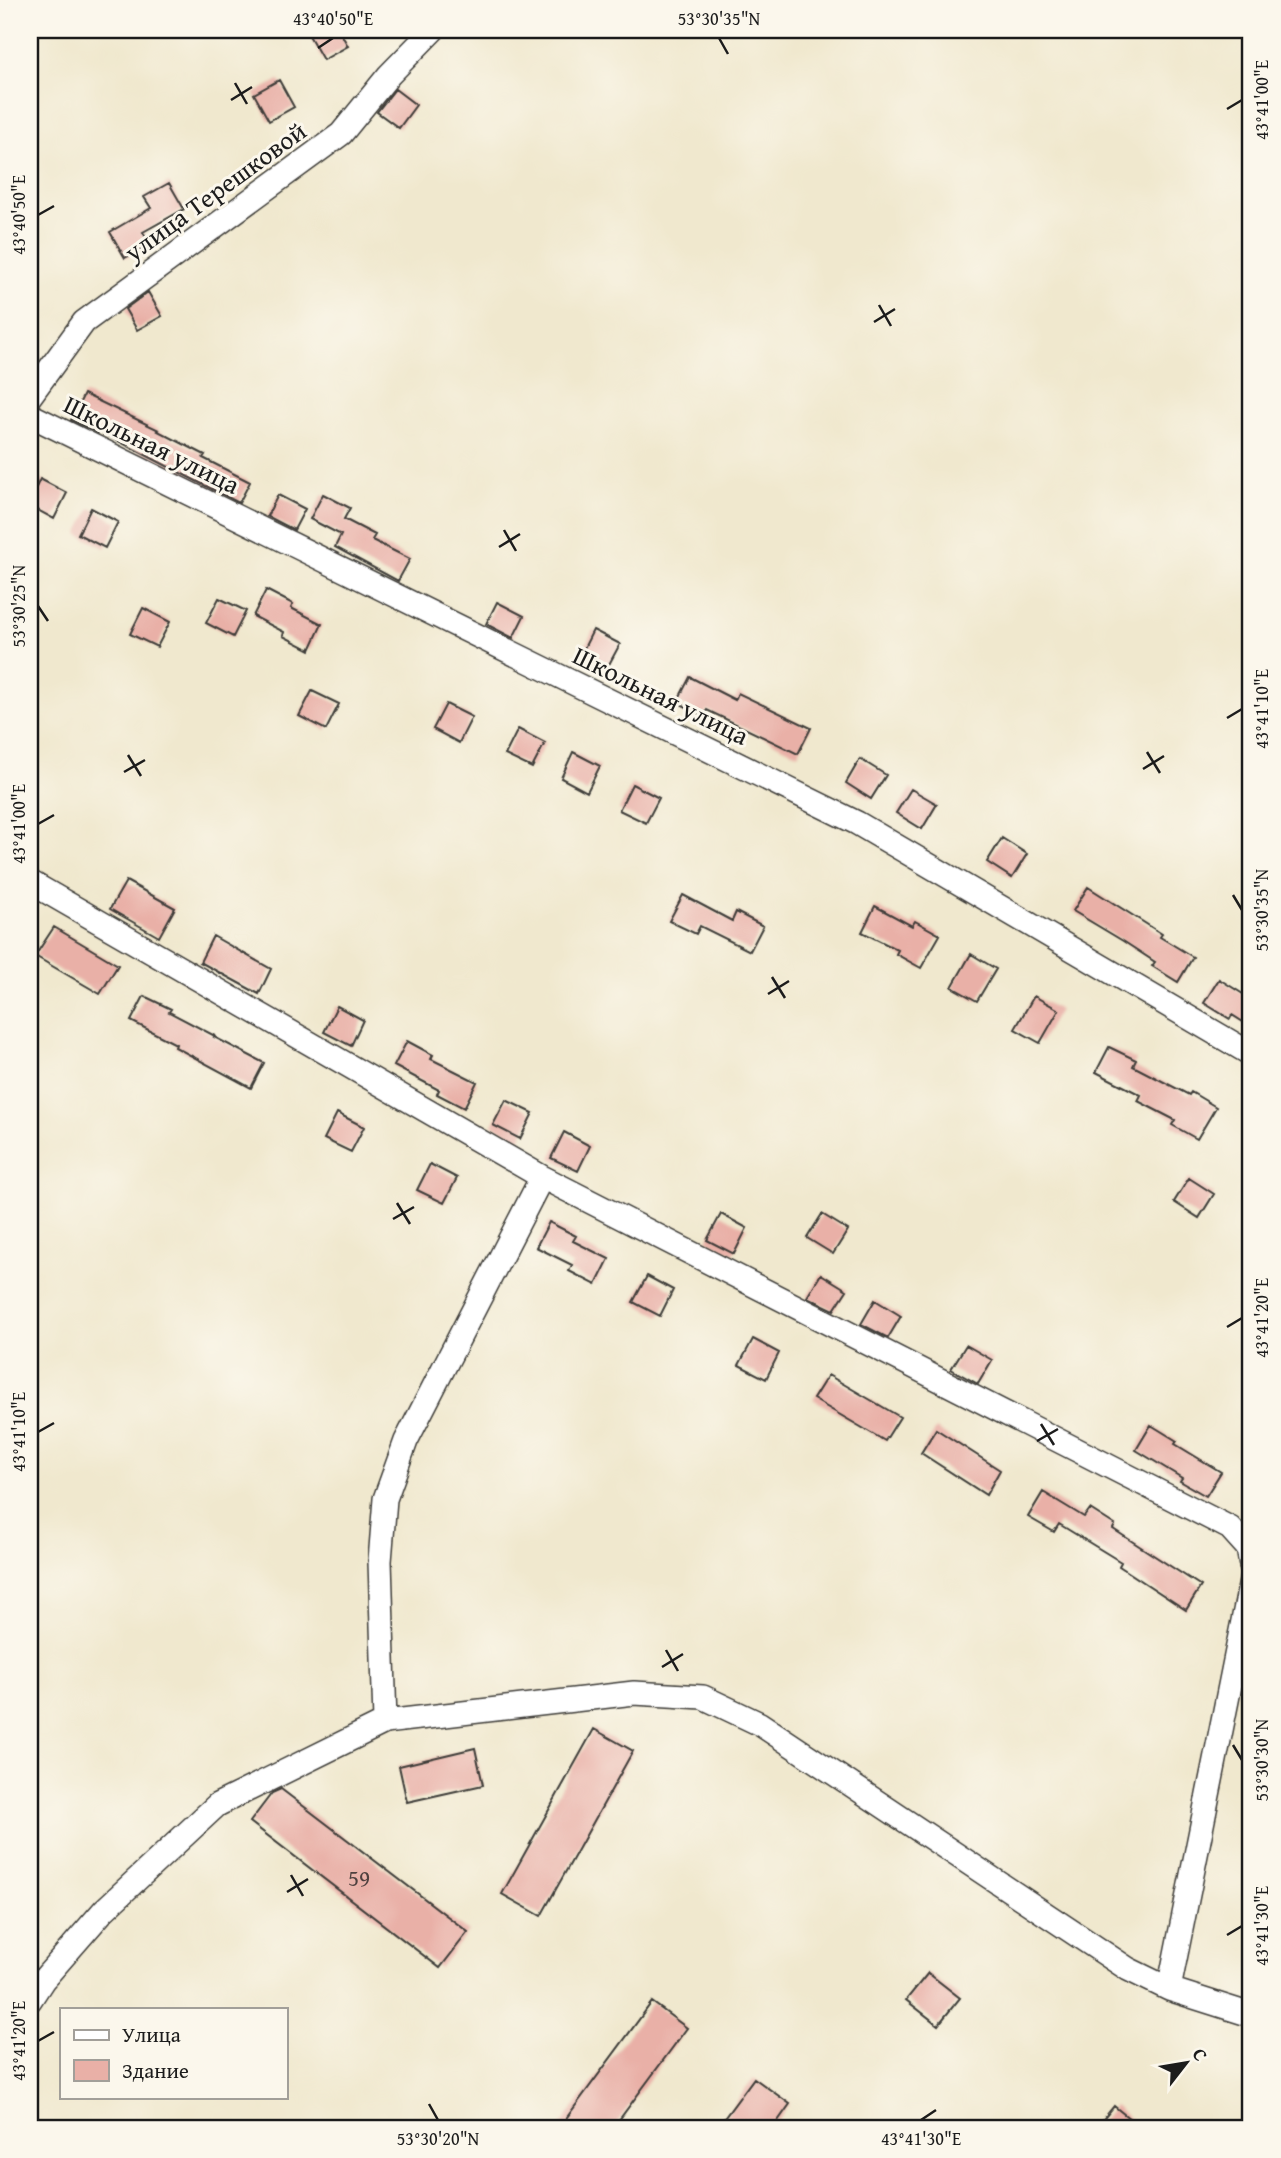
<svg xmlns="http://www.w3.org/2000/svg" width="1281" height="2158" viewBox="0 0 1281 2158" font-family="'Gentium Book Plus',serif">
  <rect width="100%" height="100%" fill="#fbf7ec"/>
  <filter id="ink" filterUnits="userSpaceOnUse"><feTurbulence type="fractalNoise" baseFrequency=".0143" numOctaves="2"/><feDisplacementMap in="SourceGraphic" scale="14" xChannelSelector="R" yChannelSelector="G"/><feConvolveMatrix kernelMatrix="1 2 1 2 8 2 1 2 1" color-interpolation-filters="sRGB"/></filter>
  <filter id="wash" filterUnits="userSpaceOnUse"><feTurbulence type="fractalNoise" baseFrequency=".00686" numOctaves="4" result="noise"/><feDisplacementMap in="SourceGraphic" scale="28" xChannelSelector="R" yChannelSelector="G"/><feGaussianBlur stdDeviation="1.57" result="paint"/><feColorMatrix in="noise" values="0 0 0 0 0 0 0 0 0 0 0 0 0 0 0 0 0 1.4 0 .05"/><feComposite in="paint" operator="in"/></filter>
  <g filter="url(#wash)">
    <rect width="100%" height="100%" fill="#f0e8ce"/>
    <g id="blocks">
      <path fill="#e9b0a7" d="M 306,30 L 339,30 L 348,46 L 323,60 Z
        M 279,80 L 294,107 L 269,121 L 254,94 Z
        M 395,89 L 416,105 L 399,128 L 377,112 Z
        M 169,183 L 184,209 L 143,232 L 150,244 L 125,258 L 110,232 L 151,208 L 144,197 Z
        M 148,292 L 162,316 L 137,330 L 125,309 Z
        M 84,394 L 159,430 L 158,431 L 205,455 L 203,458 L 250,482 L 239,503 L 99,431 L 98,433 L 71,420 Z
        M 40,479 L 67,493 L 54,519 L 30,506 L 30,500 Z
        M 323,494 L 350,508 L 344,519 L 375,535 L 372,540 L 410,559 L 398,581 L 335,547 L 341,535 L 310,519 Z
        M 278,495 L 305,509 L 294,530 L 267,516 Z
        M 91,508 L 118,522 L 105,548 L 78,534 Z
        M 266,590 L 293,604 L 291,608 L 322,624 L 310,650 L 283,636 L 284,632 L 253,616 Z
        M 219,598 L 246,611 L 233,637 L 206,623 Z
        M 497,602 L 524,616 L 513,638 L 486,624 Z
        M 143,608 L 170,622 L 157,647 L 130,634 Z
        M 593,630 L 620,644 L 606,670 L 580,656 Z
        M 690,677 L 735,700 L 738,693 L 811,728 L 798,754 L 707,710 L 704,716 L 677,702 Z
        M 312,691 L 339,704 L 326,730 L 299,716 Z
        M 446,704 L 472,717 L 459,743 L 433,729 Z
        M 518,729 L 545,743 L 532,768 L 505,755 Z
        M 573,752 L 600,766 L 587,792 L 561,778 Z
        M 860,759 L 886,775 L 871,799 L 846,783 Z
        M 632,784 L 659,798 L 646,823 L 619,810 Z
        M 911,789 L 937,804 L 922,829 L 896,813 Z
        M 1002,838 L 1027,854 L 1012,878 L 987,862 Z
        M 126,881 L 175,908 L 159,937 L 110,909 Z
        M 1088,887 L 1162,934 L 1160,937 L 1193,957 L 1178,982 L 1152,966 L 1155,962 L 1123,941 L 1073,911 Z
        M 683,895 L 732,921 L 736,912 L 763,926 L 750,951 L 700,926 L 696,934 L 669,921 Z
        M 875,906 L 912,926 L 915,921 L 940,935 L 921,968 L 896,954 L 898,950 L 862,932 Z
        M 54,927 L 118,965 L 100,994 L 35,956 Z
        M 213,936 L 271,969 L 259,994 L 200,962 Z
        M 971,954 L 996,969 L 977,1001 L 952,987 Z
        M 1219,979 L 1251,999 L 1251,1027 L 1232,1015 L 1230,1019 L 1204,1003 Z
        M 144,996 L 171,1009 L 169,1012 L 215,1036 L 214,1037 L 264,1063 L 251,1088 L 175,1047 L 176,1044 L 131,1021 Z
        M 1034,996 L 1059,1010 L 1040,1043 L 1015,1029 Z
        M 337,1006 L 363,1020 L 351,1046 L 324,1032 Z
        M 407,1041 L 433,1055 L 431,1059 L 477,1082 L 464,1108 L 437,1094 L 439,1090 L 394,1066 Z
        M 1109,1047 L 1136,1060 L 1133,1066 L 1189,1095 L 1191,1092 L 1216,1107 L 1197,1139 L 1172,1125 L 1175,1120 L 1138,1101 L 1141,1095 L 1096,1072 Z
        M 506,1100 L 533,1113 L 520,1139 L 493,1125 Z
        M 337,1113 L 364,1127 L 351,1152 L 324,1139 Z
        M 564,1132 L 590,1146 L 578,1171 L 551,1158 Z
        M 430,1164 L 457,1178 L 444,1203 L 417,1190 Z
        M 1189,1178 L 1214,1194 L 1199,1218 L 1174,1202 Z
        M 721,1214 L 747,1228 L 734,1254 L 707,1240 Z
        M 822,1214 L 848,1230 L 833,1254 L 807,1238 Z
        M 549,1222 L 576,1236 L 573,1241 L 609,1259 L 596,1285 L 569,1271 L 572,1265 L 536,1247 Z
        M 821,1274 L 847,1290 L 834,1310 L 807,1297 Z
        M 647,1276 L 673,1290 L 660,1316 L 633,1302 Z
        M 875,1300 L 901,1316 L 888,1338 L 861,1324 Z
        M 753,1339 L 779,1353 L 766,1379 L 739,1365 Z
        M 966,1345 L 992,1360 L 978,1384 L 951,1369 Z
        M 828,1375 L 900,1417 L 885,1441 L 813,1399 Z
        M 1151,1425 L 1177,1441 L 1175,1444 L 1221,1472 L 1206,1496 L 1180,1481 L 1182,1478 L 1136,1450 Z
        M 936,1429 L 1000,1470 L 986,1495 L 921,1453 Z
        M 1043,1492 L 1084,1517 L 1090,1509 L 1115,1525 L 1113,1529 L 1201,1586 L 1186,1610 L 1119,1566 L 1121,1562 L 1059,1524 L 1054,1532 L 1028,1517 Z
        M 594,1729 L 633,1751 L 541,1916 L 502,1894 Z
        M 475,1748 L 483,1785 L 407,1802 L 399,1766 Z
        M 281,1789 L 468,1932 L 440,1968 L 250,1822 L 272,1793 Z
        M 928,1973 L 960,1998 L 938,2025 L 906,2000 Z
        M 652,2002 L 687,2028 L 613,2128 L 559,2128 Z
        M 754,2078 L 790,2104 L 773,2128 L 717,2128 Z
        M 1114,2106 L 1141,2128 L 1096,2128 Z"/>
    </g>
  </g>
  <g filter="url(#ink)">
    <use href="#blocks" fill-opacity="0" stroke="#3c3b37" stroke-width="2"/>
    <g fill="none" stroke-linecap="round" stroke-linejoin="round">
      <g stroke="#3c3b37" stroke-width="26">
        <path id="minor" d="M 30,396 L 84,322 L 341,134 L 389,75 L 433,30
          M 30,415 L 857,823 L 1251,1054
          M 30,882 L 542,1177 L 1230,1528 L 1248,1548 L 1251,1565
          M 385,1722 L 380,1561 L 385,1499 L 406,1441 L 542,1177
          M 1169,1989 L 1251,1581
          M 30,2000 L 43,1980 L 104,1910 L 217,1805 L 385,1722 L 634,1693 L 703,1697 L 760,1724 L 1128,1969 L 1169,1989 L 1251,2015"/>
      </g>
      <use href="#minor" stroke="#fff" stroke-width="23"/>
    </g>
  </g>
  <path fill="none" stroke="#1c1c1c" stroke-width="2.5" d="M 719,38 L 728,54M 318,48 L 333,38M 235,83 L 247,104M 231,100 L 252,87M 1227,109 L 1242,100M 38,215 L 54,206M 879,305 L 891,326M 874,322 L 895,309M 504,530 L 516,551M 499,547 L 520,534M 38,606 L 48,621M 1227,718 L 1242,709M 1147,752 L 1160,773M 128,755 L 141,776M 1143,769 L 1164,756M 124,772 L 145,760M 38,824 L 54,815M 1233,895 L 1242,910M 772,977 L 785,998M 768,994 L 789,981M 397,1203 L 410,1224M 393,1219 L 414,1207M 1227,1327 L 1242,1318M 1041,1424 L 1054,1445M 38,1432 L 54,1423M 1037,1441 L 1058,1429M 666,1650 L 678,1671M 662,1667 L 683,1654M 1233,1745 L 1242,1760M 291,1875 L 303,1896M 287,1892 L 308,1879M 1227,1935 L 1242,1926M 38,2041 L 54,2032M 429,2104 L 438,2120M 921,2120 L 936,2110"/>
  <g text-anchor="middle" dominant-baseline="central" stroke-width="6" stroke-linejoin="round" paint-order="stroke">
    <g font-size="23" fill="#4f413f">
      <text x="359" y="1877">59</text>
    </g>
    <g font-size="26" fill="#1c1c1c" stroke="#fbf7ec">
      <text transform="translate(215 191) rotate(-36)">улица Терешковой</text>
      <text transform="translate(152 444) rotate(26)">Школьная улица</text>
      <text transform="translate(661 695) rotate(26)">Школьная улица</text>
    </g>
  </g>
  <rect width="1281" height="2158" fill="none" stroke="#fbf7ec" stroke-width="77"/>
  <rect x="60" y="2008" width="228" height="91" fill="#fbf7ec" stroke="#a29f99" stroke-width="2"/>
  <rect x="74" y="2030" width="35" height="10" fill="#ffffff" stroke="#a29f99" stroke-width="2"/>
  <text x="122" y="2042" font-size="21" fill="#1c1c1c">Улица</text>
  <rect x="74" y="2060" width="35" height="21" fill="#e9b0a7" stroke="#a29f99" stroke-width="2"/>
  <text x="122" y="2078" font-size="21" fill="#1c1c1c">Здание</text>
  <g transform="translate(1186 2063) rotate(59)" stroke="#fbf7ec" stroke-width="5" paint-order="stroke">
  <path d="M0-5L12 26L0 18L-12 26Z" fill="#1c1c1c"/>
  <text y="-10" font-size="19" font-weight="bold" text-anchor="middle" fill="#1c1c1c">С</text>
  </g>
  <rect x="38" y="38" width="1204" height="2082" fill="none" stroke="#1c1c1c" stroke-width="2.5"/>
  <g font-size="18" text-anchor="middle" fill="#1c1c1c">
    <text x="333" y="25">43°40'50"E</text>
    <text x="719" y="25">53°30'35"N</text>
    <text transform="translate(1262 100) rotate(-90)" y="6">43°41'00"E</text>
    <text transform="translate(19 215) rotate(-90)" y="6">43°40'50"E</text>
    <text transform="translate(19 606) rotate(-90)" y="6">53°30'25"N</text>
    <text transform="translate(1262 709) rotate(-90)" y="6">43°41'10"E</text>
    <text transform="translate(19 824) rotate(-90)" y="6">43°41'00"E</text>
    <text transform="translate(1262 910) rotate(-90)" y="6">53°30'35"N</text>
    <text transform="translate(1262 1318) rotate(-90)" y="6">43°41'20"E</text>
    <text transform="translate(19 1432) rotate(-90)" y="6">43°41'10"E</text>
    <text transform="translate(1262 1760) rotate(-90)" y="6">53°30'30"N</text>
    <text transform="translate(1262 1926) rotate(-90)" y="6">43°41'30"E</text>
    <text transform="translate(19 2041) rotate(-90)" y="6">43°41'20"E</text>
    <text x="438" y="2145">53°30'20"N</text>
    <text x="921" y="2145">43°41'30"E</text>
  </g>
</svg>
